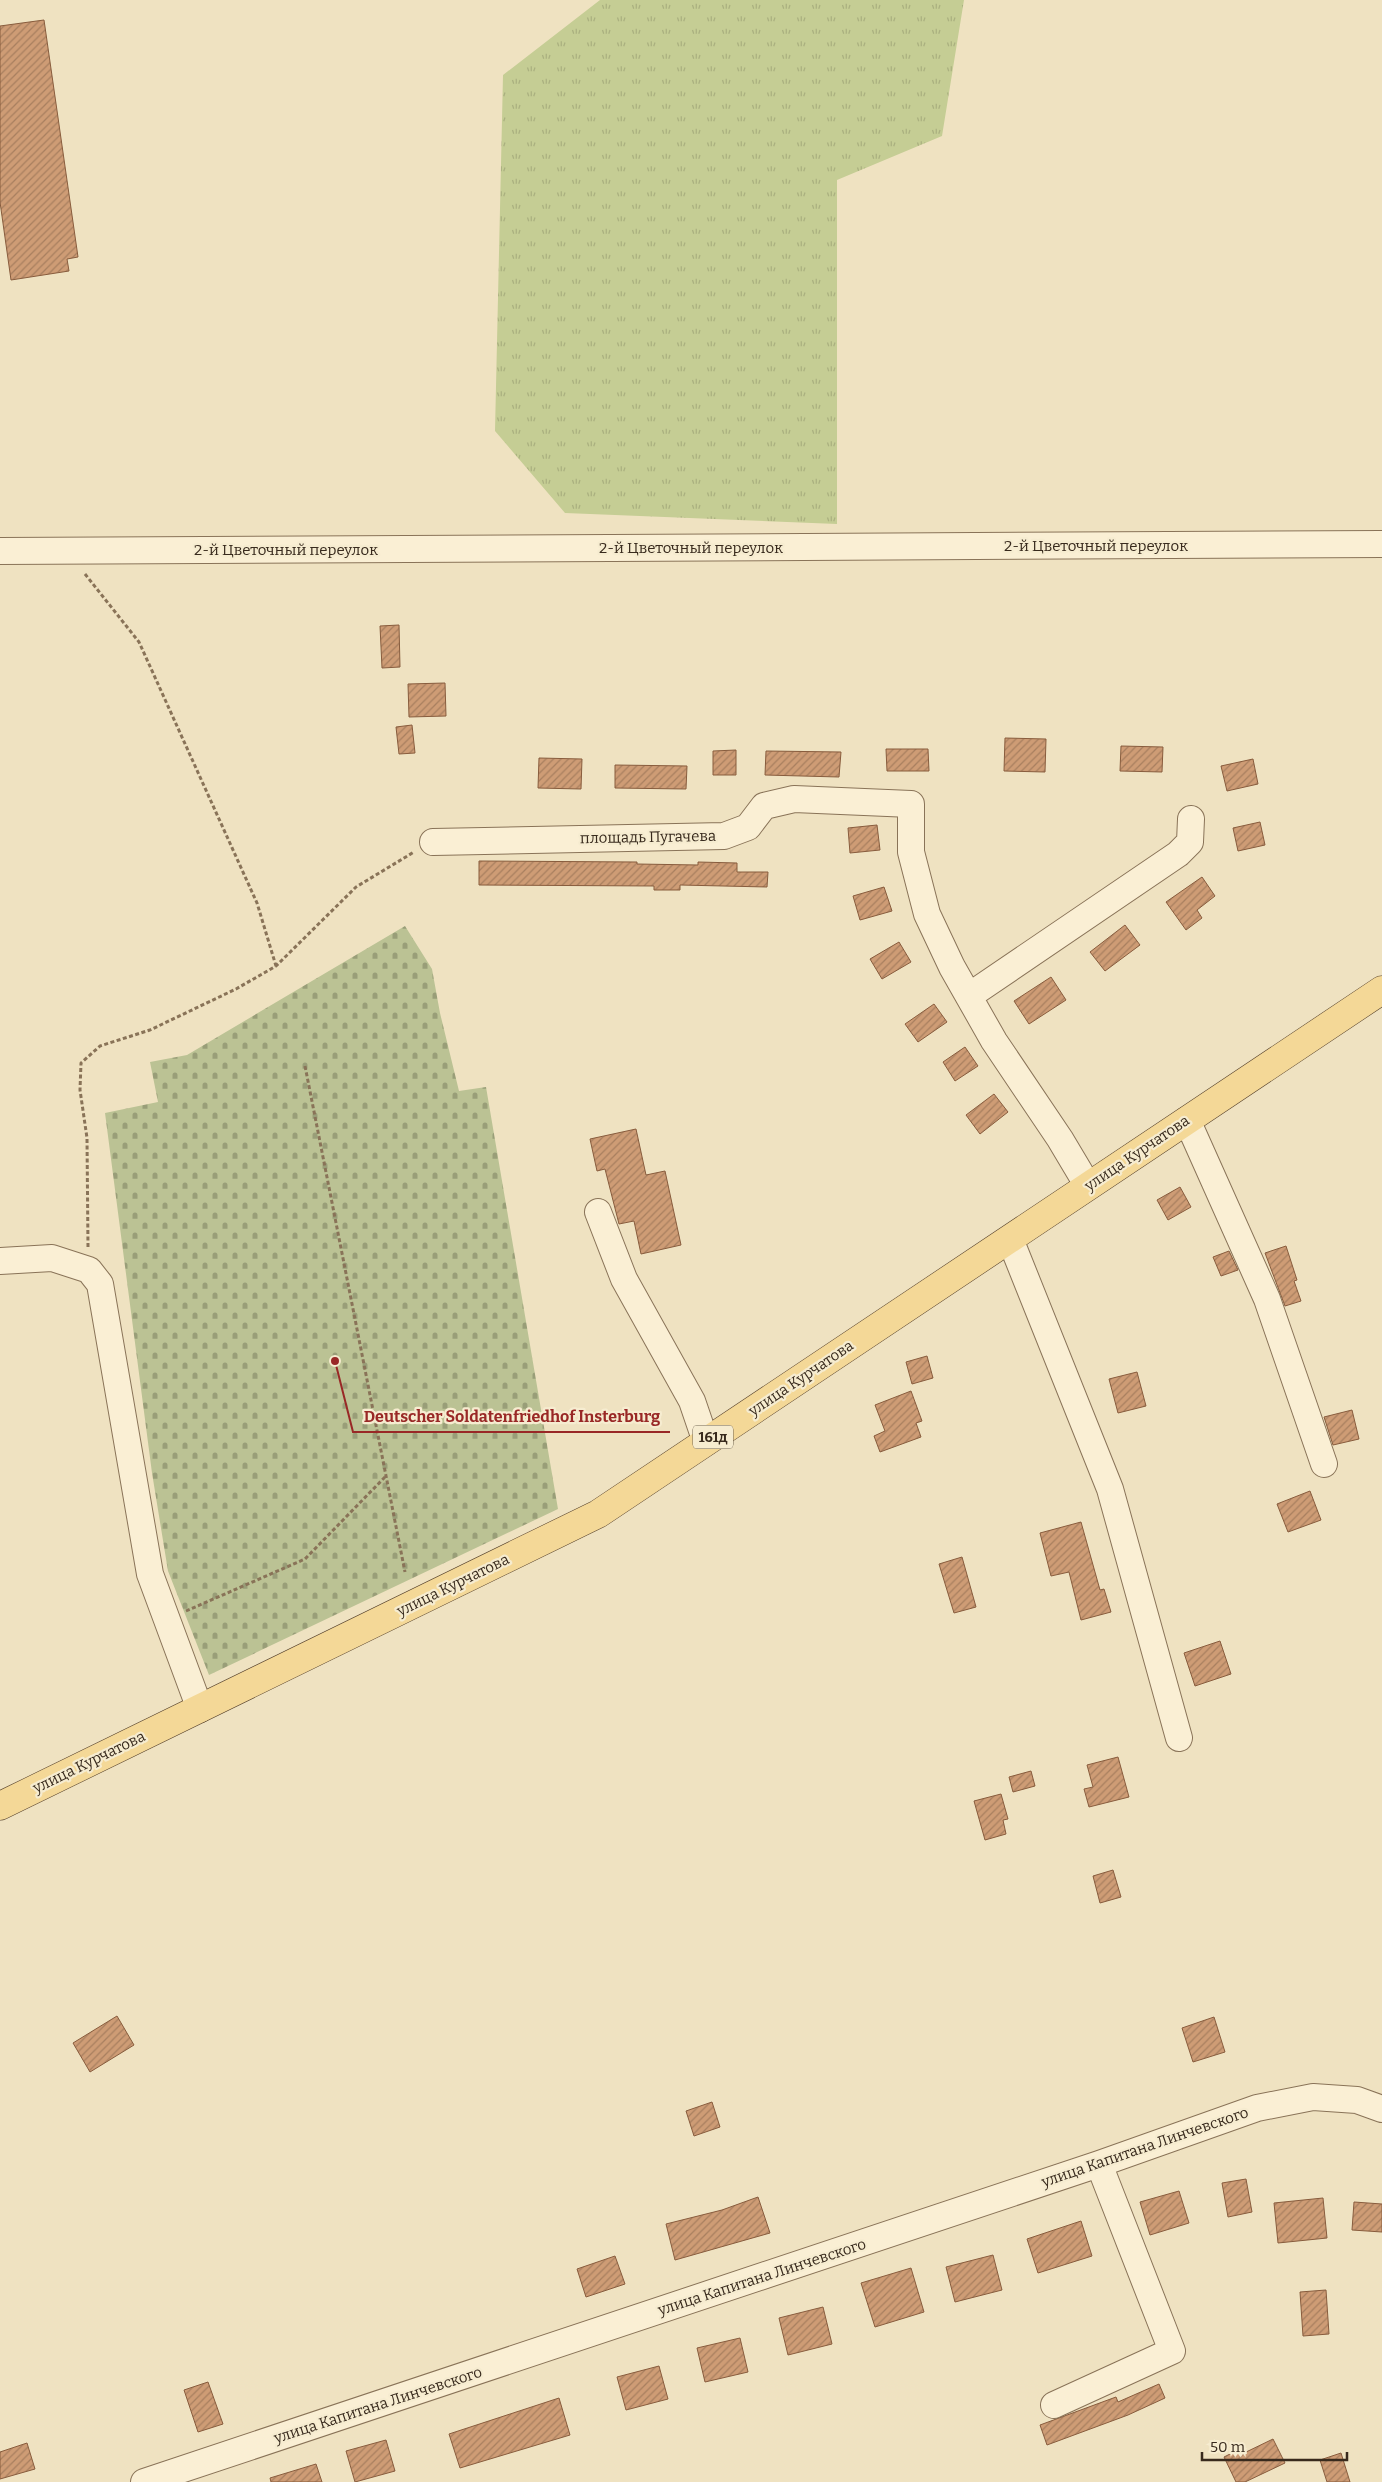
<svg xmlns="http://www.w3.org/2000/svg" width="1382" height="2482" viewBox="0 0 1382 2482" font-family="Bitter,serif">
  <defs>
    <pattern id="grass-tufts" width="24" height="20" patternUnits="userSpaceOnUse" patternTransform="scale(1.25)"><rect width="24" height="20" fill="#c5cd94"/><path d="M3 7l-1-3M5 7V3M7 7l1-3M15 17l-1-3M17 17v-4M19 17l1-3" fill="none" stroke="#aab07f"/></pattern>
    <pattern id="cemetery-stones" width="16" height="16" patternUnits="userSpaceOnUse" patternTransform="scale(1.25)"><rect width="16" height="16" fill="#bbc294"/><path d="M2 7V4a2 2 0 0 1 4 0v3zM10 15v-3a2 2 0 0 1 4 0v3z" fill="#999e78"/></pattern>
    <pattern id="building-hatch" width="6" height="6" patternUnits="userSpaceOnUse" patternTransform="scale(1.25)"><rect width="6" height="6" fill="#ce9c75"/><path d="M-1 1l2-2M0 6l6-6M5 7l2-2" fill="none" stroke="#a87f5f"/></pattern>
  </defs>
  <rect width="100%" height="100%" fill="#efe2c1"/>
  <path fill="url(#grass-tufts)" d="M 600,0 L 964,0 L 942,136 L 837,180 L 837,524 L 565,513 L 495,431 L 503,75 Z"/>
  <path fill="url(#cemetery-stones)" d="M 405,926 L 432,969 L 440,1013 L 459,1091 L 486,1087 L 558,1509 L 209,1675 L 168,1571 L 152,1473 L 105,1113 L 158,1102 L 150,1062 L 187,1055 Z"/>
  <path fill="url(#building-hatch)" stroke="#885c3d" d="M 44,20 L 78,257 L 67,259 L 69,271 L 11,280 L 0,202 L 0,26 Z
    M 399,625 L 400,667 L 382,668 L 380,626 Z
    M 445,683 L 446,716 L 409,717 L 408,684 Z
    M 412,725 L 415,753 L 399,754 L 396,727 Z
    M 1005,738 L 1046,739 L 1045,772 L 1004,771 Z
    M 1121,746 L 1163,747 L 1162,772 L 1120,771 Z
    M 886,749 L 928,749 L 929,771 L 887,771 Z
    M 736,750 L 736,775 L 713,775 L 713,751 Z
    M 766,751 L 841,752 L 839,777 L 765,775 Z
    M 539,758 L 582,759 L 581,789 L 538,788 Z
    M 1253,759 L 1258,784 L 1227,791 L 1221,766 Z
    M 615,765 L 687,766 L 686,789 L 615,788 Z
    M 1260,822 L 1265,845 L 1238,851 L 1233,828 Z
    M 877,825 L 880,850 L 850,853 L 848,828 Z
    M 479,861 L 637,862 L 637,864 L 698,865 L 698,862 L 737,863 L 737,872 L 768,872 L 767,887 L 680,885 L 680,890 L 654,890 L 654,886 L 479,885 Z
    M 1202,877 L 1215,896 L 1197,910 L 1202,918 L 1186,930 L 1166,902 Z
    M 884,887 L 892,911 L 860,920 L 853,896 Z
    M 1125,925 L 1140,945 L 1105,971 L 1090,952 Z
    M 899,942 L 911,962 L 882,979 L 870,959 Z
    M 1051,977 L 1066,1000 L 1029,1024 L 1014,1001 Z
    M 934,1004 L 947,1022 L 918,1042 L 905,1024 Z
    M 965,1047 L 978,1066 L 955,1081 L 943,1062 Z
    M 994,1094 L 1008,1112 L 980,1134 L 966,1115 Z
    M 636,1129 L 646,1175 L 665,1171 L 681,1245 L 641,1254 L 634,1221 L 619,1224 L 605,1169 L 597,1171 L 590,1139 Z
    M 1180,1187 L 1191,1207 L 1168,1220 L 1157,1200 Z
    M 1286,1246 L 1297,1280 L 1294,1281 L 1301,1301 L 1285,1306 L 1265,1253 Z
    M 1229,1251 L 1238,1270 L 1221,1276 L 1213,1257 Z
    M 927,1356 L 933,1378 L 912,1384 L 906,1362 Z
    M 1137,1372 L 1146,1406 L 1118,1413 L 1109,1379 Z
    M 911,1391 L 922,1421 L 916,1423 L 921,1437 L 880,1452 L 874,1436 L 885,1431 L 875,1405 Z
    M 1352,1410 L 1359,1439 L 1333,1445 L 1324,1417 Z
    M 1310,1491 L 1321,1520 L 1288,1532 L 1277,1504 Z
    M 1081,1522 L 1100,1590 L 1104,1589 L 1111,1612 L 1081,1620 L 1069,1572 L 1051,1576 L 1040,1533 Z
    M 962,1557 L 976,1607 L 954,1613 L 939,1564 Z
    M 1220,1641 L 1231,1674 L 1195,1686 L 1184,1653 Z
    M 1118,1757 L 1129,1797 L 1089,1807 L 1084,1789 L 1093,1787 L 1087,1765 Z
    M 1031,1771 L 1035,1786 L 1013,1792 L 1009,1777 Z
    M 1001,1794 L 1008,1819 L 1003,1820 L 1006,1834 L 985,1840 L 974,1801 Z
    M 1113,1870 L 1121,1897 L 1100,1903 L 1093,1876 Z
    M 117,2016 L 134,2045 L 90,2072 L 73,2043 Z
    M 1214,2017 L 1225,2052 L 1193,2062 L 1182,2028 Z
    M 712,2102 L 720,2127 L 694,2136 L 686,2111 Z
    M 1246,2179 L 1252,2212 L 1228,2217 L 1222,2183 Z
    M 1179,2191 L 1189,2223 L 1150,2235 L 1140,2202 Z
    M 758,2197 L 770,2233 L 675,2260 L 666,2224 L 722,2210 Z
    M 1323,2198 L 1327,2238 L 1278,2243 L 1274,2203 Z
    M 1354,2202 L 1382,2204 L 1382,2232 L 1352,2230 Z
    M 1081,2221 L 1092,2256 L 1038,2273 L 1027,2239 Z
    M 993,2255 L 1002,2290 L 955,2302 L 946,2267 Z
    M 615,2256 L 625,2284 L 586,2297 L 577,2269 Z
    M 911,2268 L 924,2312 L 875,2327 L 861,2283 Z
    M 1326,2290 L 1329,2334 L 1303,2336 L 1300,2292 Z
    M 823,2307 L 832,2344 L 788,2355 L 779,2318 Z
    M 740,2338 L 748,2372 L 705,2382 L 697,2348 Z
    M 659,2366 L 668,2399 L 626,2410 L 617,2377 Z
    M 208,2382 L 223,2424 L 198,2432 L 184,2390 Z
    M 1159,2384 L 1165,2398 L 1128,2415 L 1047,2445 L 1040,2425 L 1116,2397 L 1118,2402 Z
    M 559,2398 L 570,2435 L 460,2468 L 449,2434 Z
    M 1273,2439 L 1285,2463 L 1245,2482 L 1236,2482 L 1224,2457 L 1240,2449 L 1242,2454 Z
    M 386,2440 L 395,2471 L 355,2482 L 346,2451 Z
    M 27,2443 L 35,2469 L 0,2479 L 0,2452 Z
    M 1341,2453 L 1350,2482 L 1327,2482 L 1320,2460 Z
    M 316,2464 L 322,2482 L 271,2482 L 270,2478 Z"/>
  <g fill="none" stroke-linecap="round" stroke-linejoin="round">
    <g stroke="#897358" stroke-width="28">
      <path id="minor" d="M 0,551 L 1382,544
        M 433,842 L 724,836 L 748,827 L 764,806 L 794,799 L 911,804 L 911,852 L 927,914 L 952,967 L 994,1041 L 1060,1139 L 1088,1186
        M 969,996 L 1178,854 L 1190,842 L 1191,819
        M 1187,1120 L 1267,1299 L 1324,1464
        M 598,1212 L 624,1279 L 692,1401 L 706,1442
        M 1010,1239 L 1110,1489 L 1179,1738
        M 0,1261 L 52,1258 L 89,1270 L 100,1284 L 150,1574 L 200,1709
        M 1054,2405 L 1172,2351 L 1099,2164
        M 144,2482 L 1099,2164 L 1257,2108 L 1313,2097 L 1357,2100 L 1382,2109"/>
    </g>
    <g stroke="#56412c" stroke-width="29">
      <path id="major" d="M 0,1806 L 598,1514 L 1382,990"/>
    </g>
    <path stroke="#897358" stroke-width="3" stroke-dasharray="4 2.5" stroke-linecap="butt" d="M 85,574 L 139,642 L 257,903 L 276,966
      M 305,1066 L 405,1572
      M 88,1247 L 87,1138 L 80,1090 L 81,1063 L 100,1046 L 150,1030 L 236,989 L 276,966 L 356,887 L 414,852
      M 186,1611 L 305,1559 L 385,1477"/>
    <use href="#minor" stroke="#faefd4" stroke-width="26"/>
    <use href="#major" stroke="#f4d897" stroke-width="28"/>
  </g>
  <g text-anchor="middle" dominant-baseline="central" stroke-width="4.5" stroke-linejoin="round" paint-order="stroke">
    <rect fill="#f6ecd0" stroke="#716453" stroke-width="1" x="693" y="1425.5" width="40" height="23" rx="4"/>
    <g font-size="14" font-weight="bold" fill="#382a1d">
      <text x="713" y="1437">161д</text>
    </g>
    <g font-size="15" fill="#382a1d" stroke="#f6ecd0">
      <text x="1096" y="546">2-й Цветочный переулок</text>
      <text x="691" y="548">2-й Цветочный переулок</text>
      <text x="286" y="550">2-й Цветочный переулок</text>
      <text transform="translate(648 837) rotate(-1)">площадь Пугачева</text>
      <text transform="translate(1137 1153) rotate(-34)">улица Курчатова</text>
      <text transform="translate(801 1378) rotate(-34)">улица Курчатова</text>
      <text transform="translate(453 1585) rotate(-26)">улица Курчатова</text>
      <text transform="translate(89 1762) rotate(-26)">улица Курчатова</text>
      <text transform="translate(1145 2147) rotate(-19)">улица Капитана Линчевского</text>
      <text transform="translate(762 2277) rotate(-18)">улица Капитана Линчевского</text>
      <text transform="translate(378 2405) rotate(-18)">улица Капитана Линчевского</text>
    </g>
  </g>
  <path fill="none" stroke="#992826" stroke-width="2" d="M335 1361L353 1432H670"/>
  <circle fill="#992826" stroke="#f6ecd0" stroke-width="2" cx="335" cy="1361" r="5"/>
  <g font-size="16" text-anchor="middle" font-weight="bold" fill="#992826" stroke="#f6ecd0" stroke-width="4.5" stroke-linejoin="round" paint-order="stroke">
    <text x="512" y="1422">Deutscher Soldatenfriedhof Insterburg</text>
  </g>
  <path d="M1202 2452v8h145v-8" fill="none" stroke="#382a1d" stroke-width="2.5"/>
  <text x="1210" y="2452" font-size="15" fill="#382a1d" stroke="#f6ecd0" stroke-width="4" paint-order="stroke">50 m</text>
</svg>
